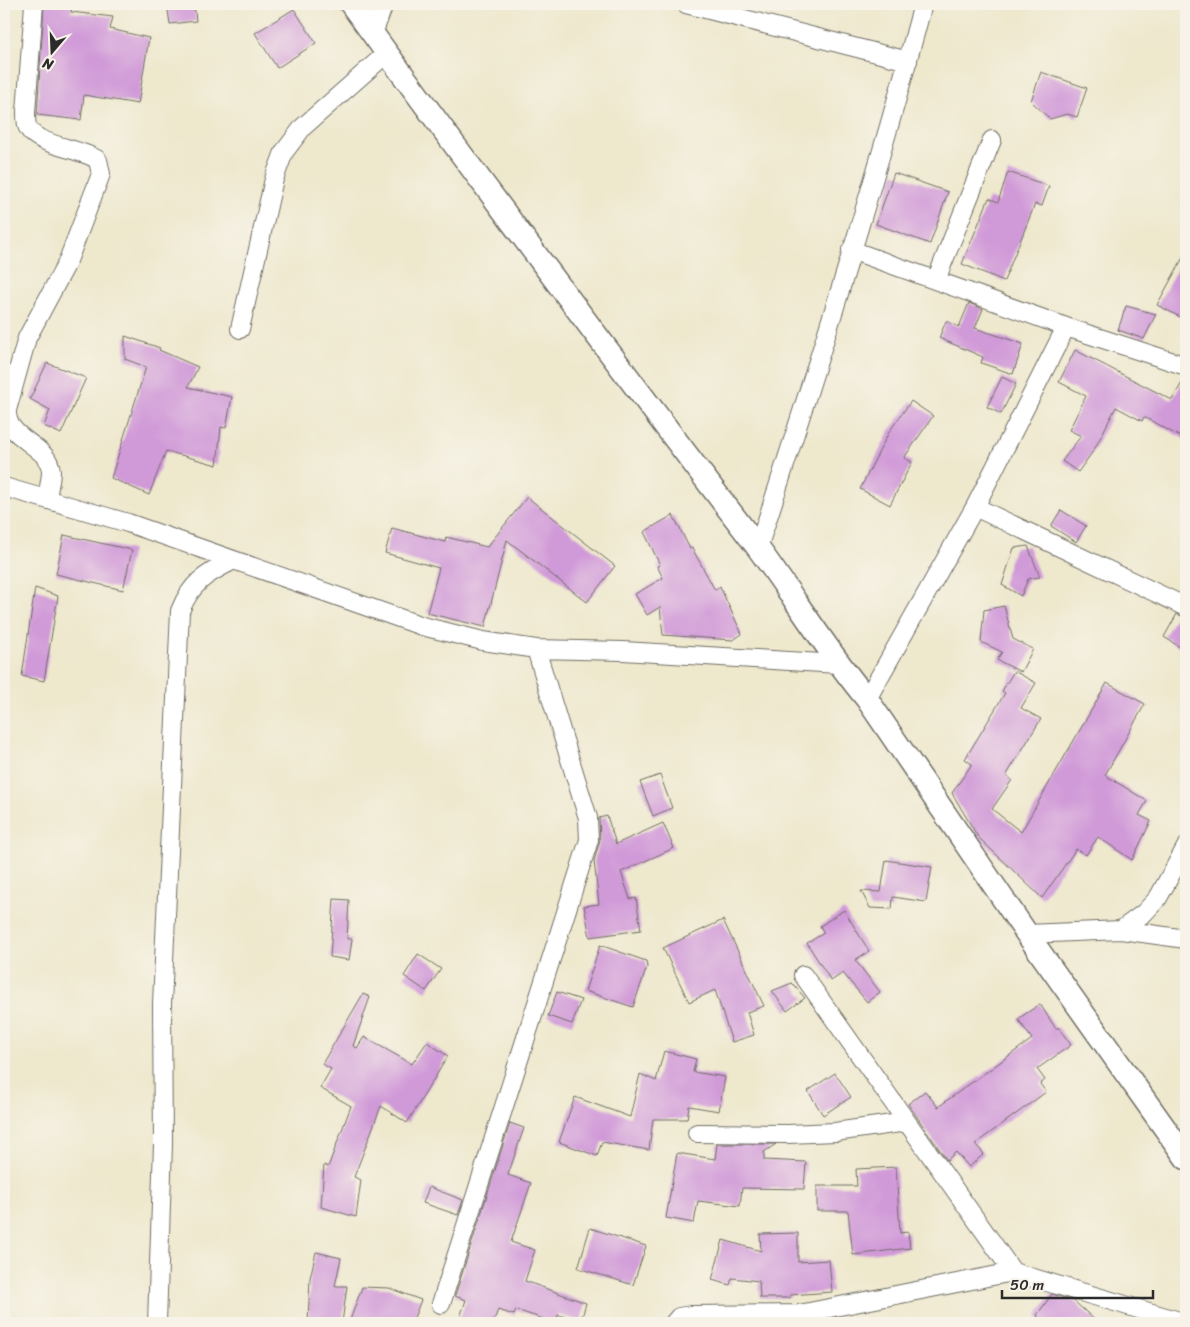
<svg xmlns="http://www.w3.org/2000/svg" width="1190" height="1327" viewBox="0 0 1190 1327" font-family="Sriracha,sans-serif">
  <rect width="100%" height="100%" fill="#f7f3e8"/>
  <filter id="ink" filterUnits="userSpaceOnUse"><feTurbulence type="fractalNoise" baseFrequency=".02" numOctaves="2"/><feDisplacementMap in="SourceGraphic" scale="10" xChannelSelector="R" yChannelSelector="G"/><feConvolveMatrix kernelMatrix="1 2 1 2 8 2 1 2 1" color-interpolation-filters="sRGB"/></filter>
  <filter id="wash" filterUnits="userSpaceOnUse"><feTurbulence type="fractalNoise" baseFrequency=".0096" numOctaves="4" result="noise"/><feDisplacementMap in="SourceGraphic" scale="20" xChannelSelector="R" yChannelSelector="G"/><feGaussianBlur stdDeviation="1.12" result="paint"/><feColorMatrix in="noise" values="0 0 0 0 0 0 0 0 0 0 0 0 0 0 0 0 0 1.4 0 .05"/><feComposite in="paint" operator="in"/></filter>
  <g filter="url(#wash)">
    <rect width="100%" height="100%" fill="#eee8cd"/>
    <g id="blocks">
      <path fill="#d099d8" d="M 44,4 L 73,4 L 71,12 L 113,17 L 110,29 L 149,38 L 138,104 L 84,95 L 81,120 L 37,115 Z
        M 167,4 L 194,4 L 196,21 L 170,24 Z
        M 294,9 L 316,43 L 277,68 L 255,33 Z
        M 1041,72 L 1087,88 L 1077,117 L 1067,114 L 1050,119 L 1031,101 Z
        M 1008,172 L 1049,186 L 1042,206 L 1035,204 L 1004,281 L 962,264 L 989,198 L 998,202 Z
        M 894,173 L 948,192 L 930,244 L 876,224 Z
        M 1186,252 L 1186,320 L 1157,305 Z
        M 969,303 L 983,309 L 975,328 L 1023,344 L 1013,374 L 981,363 L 983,357 L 939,338 L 946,321 L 959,327 Z
        M 1126,306 L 1156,314 L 1144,339 L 1118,330 Z
        M 125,336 L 160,348 L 159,350 L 198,367 L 188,387 L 232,397 L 226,428 L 221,427 L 217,465 L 166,451 L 149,495 L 111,478 L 146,367 L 125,359 Z
        M 1075,350 L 1172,400 L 1186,376 L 1186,440 L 1144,417 L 1142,421 L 1116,407 L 1094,450 L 1078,472 L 1062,461 L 1081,436 L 1069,430 L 1086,396 L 1059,382 Z
        M 47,363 L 86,378 L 61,434 L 44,426 L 50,410 L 30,399 Z
        M 1002,377 L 1016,384 L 1001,414 L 987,407 Z
        M 911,401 L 933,416 L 904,458 L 912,462 L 890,505 L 860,489 L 889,432 Z
        M 527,497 L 615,566 L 587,602 L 507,540 L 485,627 L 427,613 L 439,568 L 385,553 L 392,528 L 445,542 L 446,537 L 487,547 Z
        M 1061,510 L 1086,526 L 1076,542 L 1051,526 Z
        M 673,515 L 690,549 L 692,548 L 715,590 L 720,587 L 742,634 L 733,640 L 663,635 L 660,607 L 647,615 L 635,594 L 663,578 L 657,566 L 660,565 L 644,532 Z
        M 64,535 L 132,550 L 123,590 L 56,574 Z
        M 1028,546 L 1040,577 L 1028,579 L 1021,596 L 1002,585 L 1014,548 Z
        M 35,588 L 58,596 L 44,681 L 22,676 Z
        M 1004,606 L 1013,639 L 1033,649 L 1021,672 L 997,660 L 1002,652 L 981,642 L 984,610 Z
        M 1177,614 L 1186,618 L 1186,651 L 1164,637 Z
        M 1014,671 L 1036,683 L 1021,708 L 1041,719 L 1006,776 L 1012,780 L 992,809 L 1021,832 L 1107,683 L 1145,704 L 1105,775 L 1147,801 L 1139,815 L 1151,821 L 1132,860 L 1098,837 L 1086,855 L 1076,849 L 1042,898 L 978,837 L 952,793 L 972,764 L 965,759 L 1005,693 L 1002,691 Z
        M 660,775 L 672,808 L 653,816 L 640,782 Z
        M 607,816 L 616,844 L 663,823 L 674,848 L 621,872 L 630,899 L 636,898 L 641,930 L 590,937 L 584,906 L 599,904 L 594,861 L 600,840 L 599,818 Z
        M 886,860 L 932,867 L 926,902 L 893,897 L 892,909 L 870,908 L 861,891 L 881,892 Z
        M 334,899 L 349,900 L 347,939 L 352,939 L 349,960 L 330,957 Z
        M 844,910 L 869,951 L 855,960 L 880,992 L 867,1002 L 843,973 L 831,981 L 807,943 L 824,933 L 820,926 Z
        M 723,920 L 764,1006 L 747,1012 L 754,1035 L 732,1042 L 715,990 L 689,1002 L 663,948 Z
        M 600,945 L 646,961 L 647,967 L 633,1007 L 585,991 Z
        M 418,954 L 441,969 L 426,991 L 404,976 Z
        M 792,983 L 805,998 L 787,1011 L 772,991 Z
        M 557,992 L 581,1000 L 572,1024 L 548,1016 Z
        M 363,994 L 370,997 L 353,1046 L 357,1048 L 364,1037 L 412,1064 L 427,1042 L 448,1056 L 407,1123 L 381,1106 L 354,1177 L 361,1180 L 356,1217 L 321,1207 L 324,1165 L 328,1167 L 351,1106 L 320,1088 L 331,1069 L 322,1064 Z
        M 1040,1004 L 1056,1029 L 1058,1027 L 1071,1045 L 1037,1069 L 1045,1080 L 1040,1084 L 1046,1092 L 975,1144 L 984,1154 L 969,1167 L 956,1152 L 947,1160 L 908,1104 L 925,1091 L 938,1107 L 1032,1039 L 1018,1019 Z
        M 664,1051 L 696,1059 L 693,1072 L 725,1077 L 719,1111 L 689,1106 L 687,1119 L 653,1119 L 649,1150 L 602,1142 L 597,1156 L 559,1142 L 575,1097 L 630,1117 L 640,1074 L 656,1081 Z
        M 835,1073 L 851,1097 L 823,1115 L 808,1091 Z
        M 510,1123 L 524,1128 L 508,1175 L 531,1183 L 511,1242 L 535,1250 L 525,1281 L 586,1303 L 581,1321 L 558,1315 L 556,1323 L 516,1310 L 514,1315 L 498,1310 L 493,1323 L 458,1323 L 466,1300 L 455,1296 Z
        M 717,1144 L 776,1144 L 764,1152 L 764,1160 L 806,1162 L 804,1189 L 742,1188 L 740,1206 L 698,1201 L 694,1223 L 666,1218 L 677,1153 L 715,1159 Z
        M 896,1167 L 900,1233 L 908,1232 L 910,1248 L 853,1255 L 848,1211 L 817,1211 L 817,1186 L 857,1186 L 856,1169 Z
        M 429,1187 L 463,1200 L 458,1215 L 423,1203 Z
        M 590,1228 L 646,1246 L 633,1285 L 578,1268 Z
        M 798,1233 L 798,1262 L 829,1260 L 832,1292 L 790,1295 L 790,1298 L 760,1298 L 759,1281 L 732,1278 L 730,1285 L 712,1280 L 723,1240 L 761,1251 L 760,1234 Z
        M 316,1252 L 341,1258 L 335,1286 L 347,1286 L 342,1323 L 308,1323 L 310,1278 Z
        M 362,1287 L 389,1288 L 421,1300 L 412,1323 L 349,1323 Z
        M 1052,1294 L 1074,1301 L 1098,1323 L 1041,1323 L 1037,1315 Z"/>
    </g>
  </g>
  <g filter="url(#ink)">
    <use href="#blocks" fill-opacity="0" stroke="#6f6d64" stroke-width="1"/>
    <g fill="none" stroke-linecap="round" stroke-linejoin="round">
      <g stroke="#6f6d64" stroke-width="20">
        <path id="minor" d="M 34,4 L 26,112 C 26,117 26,124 28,128 C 38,146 80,148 98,160 L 101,174 L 67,263 L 27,338 L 7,410 C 5,440 49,444 51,471 C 51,480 48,490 47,499
          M 686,4 L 908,61
          M 373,34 L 384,4
          M 851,250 L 1066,327 L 1186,366
          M 936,280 L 992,140
          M 240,329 L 274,179 L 284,152 L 303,127 L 387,53
          M 4,487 L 128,523 L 422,626 L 483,641 L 536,649 L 623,651 L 838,664
          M 975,507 L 1186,607
          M 758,548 C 817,368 874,187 923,4
          M 867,699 L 975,507 L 1066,327
          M 1121,930 L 1186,939
          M 1027,934 L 1121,930 L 1144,913 L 1158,898 L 1186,847
          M 803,975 L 1013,1272
          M 697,1133 L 788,1134 L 835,1132 L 907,1122
          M 441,1304 L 589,840 L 588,818 L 536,649
          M 157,1323 L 163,1144 L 162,1004 L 180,611 C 191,583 206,574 232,561
          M 674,1323 L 679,1317 L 691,1315 L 799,1314 L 1013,1272 L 1186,1323"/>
      </g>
      <g stroke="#6f6d64" stroke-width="25">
        <path id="tertiary" d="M 351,4 C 483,185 618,365 755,544 C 793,595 826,650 867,699 L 1027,934 L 1186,1158"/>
      </g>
      <use href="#minor" stroke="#fff" stroke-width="18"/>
      <use href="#tertiary" stroke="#fff" stroke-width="22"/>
    </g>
  </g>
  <rect width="1190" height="1327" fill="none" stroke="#f7f3e8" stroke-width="20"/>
  <g transform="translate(52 52) rotate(199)" stroke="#f7f3e8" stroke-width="4" paint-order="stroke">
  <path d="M0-4L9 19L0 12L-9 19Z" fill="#2b2b2b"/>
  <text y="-8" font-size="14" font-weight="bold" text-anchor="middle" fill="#2b2b2b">N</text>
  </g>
  <path d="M1002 1290v8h151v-8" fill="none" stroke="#2b2b2b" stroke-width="2.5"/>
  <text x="1010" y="1290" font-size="15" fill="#2b2b2b" stroke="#f7f3e8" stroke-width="4" paint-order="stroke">50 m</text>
</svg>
